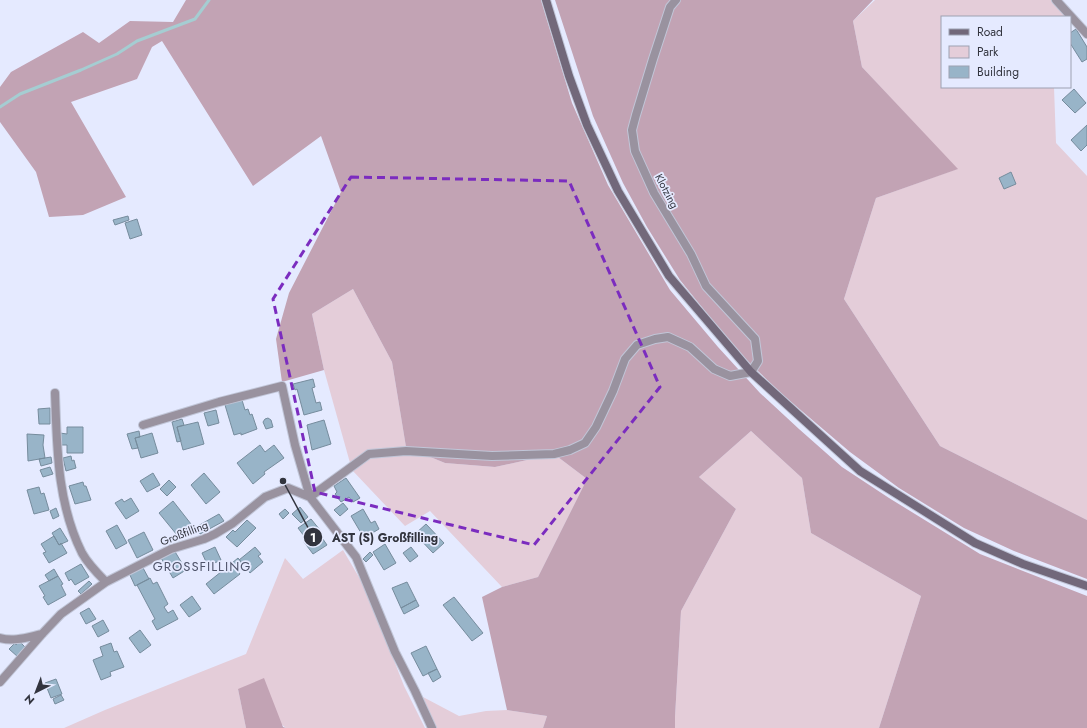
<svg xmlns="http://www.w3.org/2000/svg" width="1087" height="728" viewBox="0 0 1087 728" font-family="Jost,sans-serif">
  <rect width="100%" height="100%" fill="#e5eaff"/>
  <path fill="#e4cdd9" d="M 875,0 L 1056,0 L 1068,17 L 942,17 L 942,87 L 1054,87 L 1056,143 L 1087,176 L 1087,520 L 940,446 L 844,299 L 876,198 L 957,169 L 862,67 L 853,21 Z
    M 353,289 L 392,362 L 406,447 L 445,463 L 495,467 L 554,454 L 587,479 L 538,577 L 502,587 L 430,511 L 405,526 L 352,470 L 324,370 L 312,314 Z
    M 751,431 L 802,478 L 811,533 L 921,596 L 879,728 L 675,728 L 675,717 L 681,611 L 736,509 L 699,477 Z
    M 343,550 L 367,591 L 404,686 L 425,728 L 286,728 L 238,689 L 246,728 L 64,728 L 105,710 L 246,654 L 285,558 L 303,579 Z
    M 423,697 L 459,716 L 486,711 L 507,710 L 547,716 L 543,728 L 433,728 L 429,722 Z"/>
  <path fill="#c2a3b4" d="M 186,0 L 541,0 L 572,103 L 608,185 L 670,290 L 718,347 L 760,393 L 799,429 L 842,467 L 889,498 L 980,554 L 1087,596 L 1087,728 L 879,728 L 921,596 L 811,533 L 802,478 L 751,431 L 699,477 L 736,509 L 681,611 L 675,717 L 675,728 L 543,728 L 547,716 L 507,710 L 482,597 L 502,587 L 538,577 L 587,479 L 554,454 L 495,467 L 445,463 L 406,447 L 392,362 L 353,289 L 312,314 L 324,370 L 282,382 L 276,339 L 289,293 L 341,192 L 321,136 L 253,186 L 162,41 L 152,47 L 137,79 L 71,102 L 126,197 L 83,215 L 49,217 L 36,172 L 0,122 L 0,87 L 11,72 L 83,32 L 99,43 L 130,21 L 173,22 Z
    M 555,0 L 873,0 L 853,21 L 862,67 L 958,169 L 876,198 L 844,299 L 940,446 L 1087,520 L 1087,579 L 1014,551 L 964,528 L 899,488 L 850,452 L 783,395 L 738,352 L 680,280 L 647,227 L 623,183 L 593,116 Z
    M 264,678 L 283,727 L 286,728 L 246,728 L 238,689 Z"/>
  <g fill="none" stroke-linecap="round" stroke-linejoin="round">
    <path stroke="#a5cdd2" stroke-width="3" d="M 0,107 L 20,94 L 81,70 L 117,54 L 137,41 L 195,19 L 209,0"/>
  </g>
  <path fill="#98b4c8" stroke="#768c9d" d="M 1076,29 L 1087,47 L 1087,59 L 1082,62 L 1070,43 L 1070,33 Z
    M 1074,89 L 1086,103 L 1075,113 L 1062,100 Z
    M 1087,125 L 1087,145 L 1081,151 L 1071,140 Z
    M 1011,172 L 1016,184 L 1004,189 L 999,178 Z
    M 128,216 L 129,220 L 115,225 L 113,220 Z
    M 137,219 L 142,235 L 130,239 L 125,223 Z
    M 313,379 L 315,387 L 312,388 L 316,403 L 320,402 L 322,410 L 304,415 L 297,389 L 295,390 L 293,384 Z
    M 242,400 L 245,410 L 248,409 L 250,415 L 252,414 L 257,429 L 241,435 L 241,433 L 234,435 L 225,405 Z
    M 50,408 L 50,424 L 39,424 L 38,409 Z
    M 216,410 L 219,423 L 208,426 L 204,413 Z
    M 268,418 L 271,420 L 273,427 L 266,429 L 263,422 L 265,419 Z
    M 182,419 L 184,425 L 177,427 L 181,441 L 177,442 L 172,422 Z
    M 324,420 L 331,444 L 312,450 L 307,425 Z
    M 198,422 L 204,444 L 183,450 L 177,427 Z
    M 67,427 L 83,427 L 83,453 L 67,453 L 67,445 L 60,445 L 60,433 L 67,434 Z
    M 139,431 L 140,437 L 135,438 L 138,448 L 132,449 L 127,434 Z
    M 152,433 L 158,453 L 141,458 L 135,438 Z
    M 27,434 L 44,435 L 43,445 L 45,458 L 28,461 Z
    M 260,445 L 265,452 L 274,445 L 284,458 L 264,472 L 265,474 L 253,484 L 237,463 Z
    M 71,456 L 72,461 L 74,460 L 76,468 L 66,471 L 63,458 Z
    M 51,457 L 52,463 L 41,466 L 39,459 Z
    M 50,467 L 53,474 L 43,477 L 40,470 Z
    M 153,473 L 160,485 L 147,492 L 140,481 Z
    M 204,473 L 220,492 L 206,504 L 191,485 Z
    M 346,478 L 360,498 L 353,502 L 349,497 L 341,502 L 335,494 L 337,492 L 334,486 Z
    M 169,480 L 176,487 L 167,496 L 160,489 Z
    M 83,482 L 84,486 L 86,486 L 91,500 L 75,504 L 69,486 Z
    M 39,487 L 41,494 L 44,493 L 49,510 L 34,514 L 27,490 Z
    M 131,498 L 139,511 L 126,519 L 115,503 L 122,499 L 124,502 Z
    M 173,501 L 191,524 L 177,535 L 159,513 Z
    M 343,503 L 348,509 L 340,516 L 334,510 Z
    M 300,507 L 308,517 L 301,523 L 292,514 Z
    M 56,508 L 59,516 L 53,519 L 50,511 Z
    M 285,509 L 289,513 L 283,519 L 279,514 Z
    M 363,509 L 371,523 L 375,521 L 379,529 L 364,538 L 351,516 Z
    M 219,514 L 224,521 L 200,534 L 196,527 Z
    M 311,519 L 320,530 L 318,532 L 327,545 L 313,554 L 304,542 L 307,540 L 298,528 Z
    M 247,520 L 256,528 L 237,547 L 226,537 L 233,530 L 235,532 Z
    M 426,524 L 444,543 L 433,553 L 415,534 Z
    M 117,525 L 127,543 L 116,549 L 106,531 Z
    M 60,528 L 68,541 L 59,545 L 52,533 Z
    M 144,532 L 153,550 L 137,558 L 128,540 Z
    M 404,534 L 408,539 L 404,543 L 400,538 Z
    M 54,536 L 59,545 L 61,543 L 67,553 L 49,563 L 43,553 L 46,552 L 41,544 Z
    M 385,544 L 396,563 L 384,570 L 373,552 Z
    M 215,547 L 221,560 L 208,566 L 202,553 Z
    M 255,547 L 261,554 L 258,556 L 263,562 L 250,573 L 239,560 Z
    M 411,547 L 418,556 L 410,562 L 403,553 Z
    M 174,550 L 186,570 L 173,578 L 161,558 Z
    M 370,552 L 373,555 L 366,562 L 363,559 Z
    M 238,558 L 245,566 L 238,571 L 232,563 Z
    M 232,563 L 240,574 L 214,594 L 206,584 Z
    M 81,564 L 89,577 L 75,585 L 71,579 L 69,581 L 65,573 Z
    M 142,566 L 149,579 L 135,586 L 129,573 Z
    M 54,569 L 58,576 L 49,581 L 45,575 Z
    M 58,576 L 63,584 L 61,585 L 66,595 L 48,605 L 43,597 L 45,596 L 39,586 Z
    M 150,578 L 153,584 L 157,582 L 168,604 L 164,607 L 168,613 L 173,610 L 178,619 L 157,630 L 152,621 L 155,619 L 137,585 Z
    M 89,581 L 92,584 L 81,594 L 78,591 Z
    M 407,582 L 416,600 L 401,608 L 392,588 Z
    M 192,596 L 201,609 L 189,617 L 180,605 Z
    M 454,597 L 483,633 L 472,641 L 443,605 Z
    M 416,600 L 419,606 L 404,614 L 401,608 Z
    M 89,608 L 96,619 L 86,624 L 80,613 Z
    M 103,620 L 109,631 L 98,637 L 92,626 Z
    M 140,630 L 151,645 L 140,653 L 129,638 Z
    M 19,641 L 26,648 L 18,657 L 9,649 L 15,643 L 16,645 Z
    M 111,643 L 114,652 L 117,651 L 124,667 L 110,672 L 111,676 L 101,680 L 93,660 L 103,656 L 100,647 Z
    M 426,646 L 437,669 L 423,676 L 411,653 Z
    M 437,669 L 441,677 L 433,682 L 428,673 Z
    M 56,679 L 62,694 L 51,698 L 45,683 Z
    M 61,695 L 64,700 L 55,704 L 53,699 Z"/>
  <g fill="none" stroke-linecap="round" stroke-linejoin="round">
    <g stroke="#c1c6d8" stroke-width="10">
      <path id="minor" d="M 1056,0 L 1087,34
        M 55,393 C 57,447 57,503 82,553 C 88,564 97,573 106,582
        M 143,425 L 219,402 L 282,386 L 295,445 L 310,497 L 356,557 L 395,652 L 415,691 L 432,728
        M 310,497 L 369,454 L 406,451 L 492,456 L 554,454 L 570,450 L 585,443 L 596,427 L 613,391 L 625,359 L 637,345 L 655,339 L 668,337 L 690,347 L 714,369 L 730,376 L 751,372 L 758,361 L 755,339 L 706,286 L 691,254 L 654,193 L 635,151 L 632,130 L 636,115 L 653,59 L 670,7 L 676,0
        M 0,638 C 14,642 28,637 42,634
        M 0,682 L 42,634 L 61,614 L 106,582 L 171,549 L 204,539 L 215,534 L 233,523 L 265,497 L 288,488 L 310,497"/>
    </g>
    <g stroke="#c1c6d8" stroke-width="10">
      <path id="secondary" d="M 546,0 L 569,76 L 587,125 L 618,191 L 669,276 L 751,372 L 860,471 L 975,543 L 1023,564 L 1087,586"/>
    </g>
    <use href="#minor" stroke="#99929f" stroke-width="8"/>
    <use href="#secondary" stroke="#72687a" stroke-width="8"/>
  </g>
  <path fill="none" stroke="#7b2cbf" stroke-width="3" stroke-dasharray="8 5" stroke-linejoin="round" d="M 351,177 L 569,181 L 660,387 L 534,545 L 315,492 L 273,299 Z"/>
  <g text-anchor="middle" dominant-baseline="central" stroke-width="3.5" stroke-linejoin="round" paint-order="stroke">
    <g font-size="11" fill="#32343e" stroke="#e5eaff">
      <text transform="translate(667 191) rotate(62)">Klotzing</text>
      <text transform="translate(184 533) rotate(-21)">Großfilling</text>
    </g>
    <g font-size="13" letter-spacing="1" fill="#4f546a" stroke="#e5eaff">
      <text x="202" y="566">GROSSFILLING</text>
    </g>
  </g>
  <path fill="none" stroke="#32343e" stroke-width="1.5" d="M283 481L313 537"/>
  <g fill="#32343e" stroke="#e5eaff" stroke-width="1.5">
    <circle cx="283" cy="481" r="4"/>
    <circle cx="313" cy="537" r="10"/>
  </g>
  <g font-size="12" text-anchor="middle" font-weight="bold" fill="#fff">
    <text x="313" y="542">1</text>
  </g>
  <g font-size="12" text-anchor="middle" font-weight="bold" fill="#32343e" stroke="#e5eaff" stroke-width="3.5" stroke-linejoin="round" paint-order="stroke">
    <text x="385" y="542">AST (S) Großfilling</text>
  </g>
  <rect x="941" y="16" width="130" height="72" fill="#e5eaff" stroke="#9da1b2"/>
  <rect x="949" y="29" width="20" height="6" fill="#72687a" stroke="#9da1b2"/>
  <text x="977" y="36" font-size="12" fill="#32343e">Road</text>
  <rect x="949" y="46" width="20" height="12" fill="#e4cdd9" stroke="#9da1b2"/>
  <text x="977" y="56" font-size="12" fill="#32343e">Park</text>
  <rect x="949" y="66" width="20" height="12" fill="#98b4c8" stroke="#9da1b2"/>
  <text x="977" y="76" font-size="12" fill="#32343e">Building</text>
  <g transform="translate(36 692) rotate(222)" stroke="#e5eaff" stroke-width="3" paint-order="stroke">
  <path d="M0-3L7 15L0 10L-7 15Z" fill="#32343e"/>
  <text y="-6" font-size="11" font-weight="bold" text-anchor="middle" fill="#32343e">N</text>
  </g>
</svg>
